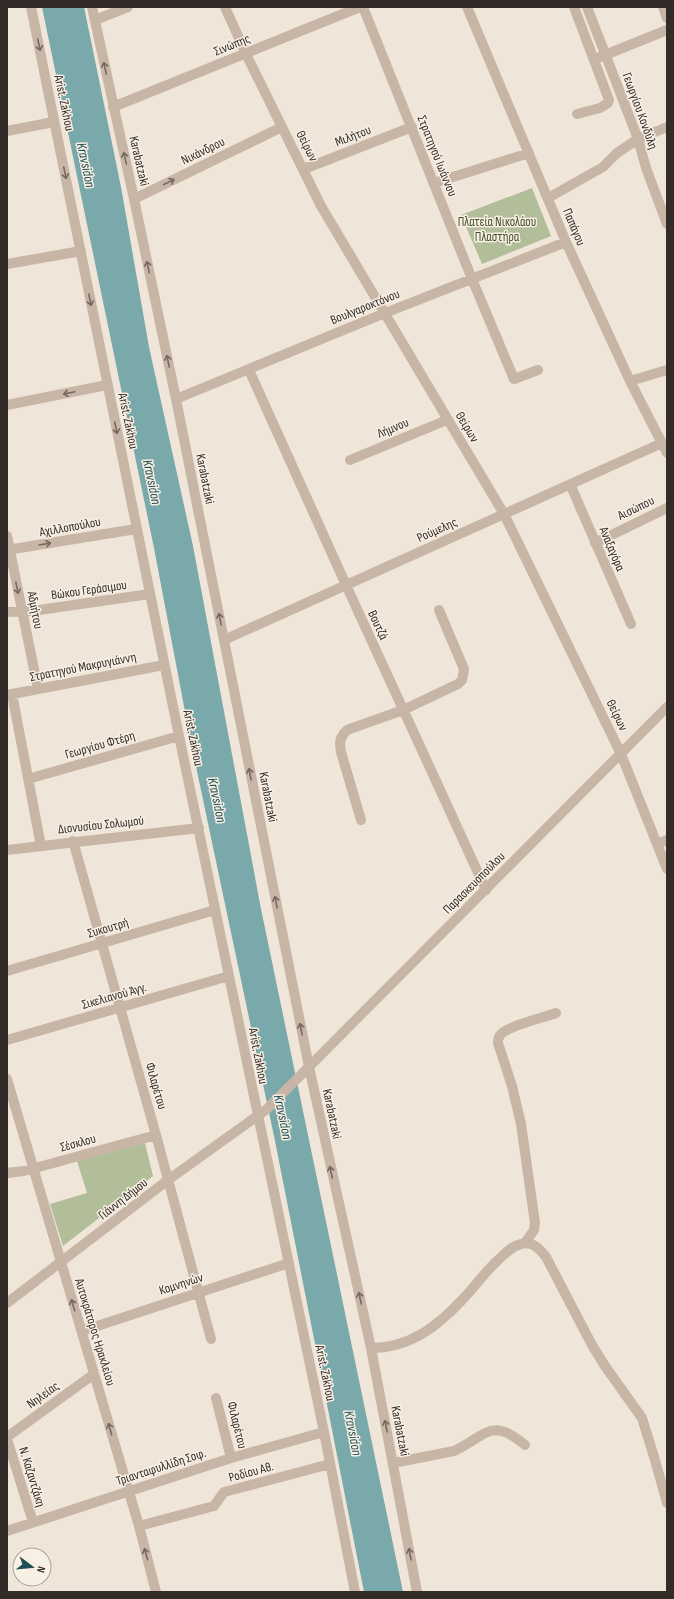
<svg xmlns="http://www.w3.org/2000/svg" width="674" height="1599" viewBox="0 0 674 1599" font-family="'Sofia Sans Condensed',sans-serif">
  <rect width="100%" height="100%" fill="#f0e5d9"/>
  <path fill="#b2be9a" d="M 532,188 L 551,236 L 482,264 L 461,215 Z
    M 145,1143 L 153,1176 L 63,1246 L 50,1204 L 87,1193 L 77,1161 Z"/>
  <path fill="#7aa9ab" d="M 42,7 L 84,7 L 121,187 L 149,347 L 193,546 L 261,909 L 403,1592 L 364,1592 L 275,1141 L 190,738 L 154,548 Z"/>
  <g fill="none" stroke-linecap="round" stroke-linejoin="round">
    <path stroke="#c7b5a6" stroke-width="10" d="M 31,7 L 179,736 L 324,1432 L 355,1592
      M 92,7 L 134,199 L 176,399 L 309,1067 L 371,1348 L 417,1592
      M 363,7 L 472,279 L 514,379 L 538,370
      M 467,7 L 566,242 L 630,381 L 667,453
      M 574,7 L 609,100 L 608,103 L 600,108 L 577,114
      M 587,7 L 638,139 L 646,168 L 667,224
      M 663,7 L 667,18
      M 95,20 L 128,7
      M 600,57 L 667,30
      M 113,107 L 360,7
      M 7,131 L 54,122
      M 304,169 L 412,127
      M 434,183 L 529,153
      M 548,198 L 603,167 L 617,153 L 638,139 L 667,127
      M 134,199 L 282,127
      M 7,264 L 81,251
      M 249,370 L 346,585 L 486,890
      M 630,381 L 667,370
      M 176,399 L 385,313 L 566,242
      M 7,405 L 107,385
      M 350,460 L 447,420
      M 570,484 L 631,624
      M 7,536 L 38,689
      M 595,543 L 667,508
      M 7,550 L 136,529
      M 7,612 L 32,611 L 150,594
      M 224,640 L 662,443
      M 12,694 L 41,846
      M 7,695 L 164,665
      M 621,754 L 667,869
      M 28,779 L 179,736
      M 361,820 L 341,752 C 339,742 340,737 347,730 L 403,710 L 458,684 L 462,680 L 464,669 L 439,610
      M 73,841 L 156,1135 L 211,1339
      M 657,844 L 667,840
      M 7,850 L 199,828
      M 7,971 L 215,910
      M 7,1040 L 229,976
      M 7,1079 L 139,1526 L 156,1592
      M 7,1173 L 24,1171 L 156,1135
      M 525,1243 L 534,1230 L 535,1223 L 521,1124 L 512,1086 L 498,1043 C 498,1039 499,1036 501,1034 C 511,1025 543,1018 556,1013
      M 82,1331 L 289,1263
      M 371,1348 C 409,1348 437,1327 462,1300 C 474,1288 484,1273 497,1261 C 504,1255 511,1246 521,1244 C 532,1241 539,1248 546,1257 L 592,1345 L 605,1366 L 642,1418 L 655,1460 L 667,1503
      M 216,1398 L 231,1458
      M 7,1437 L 94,1374
      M 7,1439 L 33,1522
      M 393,1463 L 454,1451 C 486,1436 491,1416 525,1445
      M 139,1526 L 214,1506 L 224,1492 L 330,1464
      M 7,1531 L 231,1458 L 324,1432"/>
    <path stroke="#c7b5a6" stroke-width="10" d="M 225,7 L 246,54 L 321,206 L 504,514 L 621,754
      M 7,1303 L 168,1180 L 267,1109 L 667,707"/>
  </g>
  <defs><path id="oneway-shaft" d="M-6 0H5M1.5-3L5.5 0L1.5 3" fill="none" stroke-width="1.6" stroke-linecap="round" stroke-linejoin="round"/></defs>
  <g stroke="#766960">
    <use href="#oneway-shaft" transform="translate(39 45) rotate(78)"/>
    <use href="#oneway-shaft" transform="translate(105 68) rotate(-102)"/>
    <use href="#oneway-shaft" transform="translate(125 158) rotate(-103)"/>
    <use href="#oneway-shaft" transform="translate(65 173) rotate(78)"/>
    <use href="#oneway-shaft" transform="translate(169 182) rotate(-26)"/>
    <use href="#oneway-shaft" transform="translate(148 267) rotate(-102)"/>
    <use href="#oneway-shaft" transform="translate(90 300) rotate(79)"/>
    <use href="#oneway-shaft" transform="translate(168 361) rotate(-102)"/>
    <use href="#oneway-shaft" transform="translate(69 393) rotate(168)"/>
    <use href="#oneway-shaft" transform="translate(116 428) rotate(78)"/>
    <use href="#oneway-shaft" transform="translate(45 544) rotate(-10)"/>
    <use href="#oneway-shaft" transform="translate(17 588) rotate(79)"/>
    <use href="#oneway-shaft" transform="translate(220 619) rotate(-101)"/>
    <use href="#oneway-shaft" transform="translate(250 774) rotate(-101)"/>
    <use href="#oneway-shaft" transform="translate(276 902) rotate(-101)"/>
    <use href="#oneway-shaft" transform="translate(301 1029) rotate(-101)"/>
    <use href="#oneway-shaft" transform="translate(331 1172) rotate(-102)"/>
    <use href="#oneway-shaft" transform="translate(360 1298) rotate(-102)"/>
    <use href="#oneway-shaft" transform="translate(73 1305) rotate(-107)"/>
    <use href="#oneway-shaft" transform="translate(386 1426) rotate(-101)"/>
    <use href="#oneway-shaft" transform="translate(110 1429) rotate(-106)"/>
    <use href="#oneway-shaft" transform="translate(146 1554) rotate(-105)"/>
    <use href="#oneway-shaft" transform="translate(410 1554) rotate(-100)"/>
  </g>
  <g text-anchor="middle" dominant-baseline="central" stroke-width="3" stroke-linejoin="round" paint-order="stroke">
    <g font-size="13" fill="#332b27" stroke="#f8efe5">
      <text transform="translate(232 45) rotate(-22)">Σινώπης</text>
      <text transform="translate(64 103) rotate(78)">Arist. Zakhou</text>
      <text transform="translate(640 111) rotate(70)">Γεωργίου Κονδύλη</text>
      <text transform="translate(353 136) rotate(-21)">Μιλήτου</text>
      <text transform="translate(307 146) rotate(63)">Θείρων</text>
      <text transform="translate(203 151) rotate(-26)">Νικάνδρου</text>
      <text transform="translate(437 156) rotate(68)">Στρατηγού Ιωάννου</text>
      <text transform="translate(139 161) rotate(77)">Karabatzaki</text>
      <text transform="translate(574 227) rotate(67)">Παπάγου</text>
      <text transform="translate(365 307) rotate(-22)">Βουλγαροκτόνου</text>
      <text transform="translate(128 421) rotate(78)">Arist. Zakhou</text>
      <text transform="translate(467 427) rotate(59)">Θείρων</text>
      <text transform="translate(393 428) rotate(-23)">Λήμνου</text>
      <text transform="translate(205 479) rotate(79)">Karabatzaki</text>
      <text transform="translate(636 508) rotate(-26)">Αισώπου</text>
      <text transform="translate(70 527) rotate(-10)">Αχιλλοπούλου</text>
      <text transform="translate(437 530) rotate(-24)">Ρούμελης</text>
      <text transform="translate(612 549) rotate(67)">Αναξαγόρα</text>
      <text transform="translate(89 590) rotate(-8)">Βώκου Γεράσιμου</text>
      <text transform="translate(35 610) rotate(79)">Αδμήτου</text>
      <text transform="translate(378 625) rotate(65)">Βουτζά</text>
      <text transform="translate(83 667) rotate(-11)">Στρατηγού Μακρυγιάννη</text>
      <text transform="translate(617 715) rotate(64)">Θείρων</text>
      <text transform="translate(193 738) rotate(78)">Arist. Zakhou</text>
      <text transform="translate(100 745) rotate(-16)">Γεωργίου Φτέρη</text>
      <text transform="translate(268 797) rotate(79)">Karabatzaki</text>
      <text transform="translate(101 825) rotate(-6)">Διονυσίου Σολωμού</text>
      <text transform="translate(474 883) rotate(-45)">Παρασκευοπούλου</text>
      <text transform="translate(108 928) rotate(-16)">Συκουτρή</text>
      <text transform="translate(114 996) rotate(-16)">Σικελιανού Άγγ.</text>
      <text transform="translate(258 1056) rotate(79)">Arist. Zakhou</text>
      <text transform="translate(156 1086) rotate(74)">Φιλαρέτου</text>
      <text transform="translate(332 1114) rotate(78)">Karabatzaki</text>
      <text transform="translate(78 1143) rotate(-15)">Σέσκλου</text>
      <text transform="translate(123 1199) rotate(-38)">Γιάννη Δήμου</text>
      <text transform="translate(181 1284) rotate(-18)">Κομνηνών</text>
      <text transform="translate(95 1332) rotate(73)">Αυτοκράτορος Ηρακλείου</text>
      <text transform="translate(325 1373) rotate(78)">Arist. Zakhou</text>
      <text transform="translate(43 1395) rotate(-36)">Νηλείας</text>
      <text transform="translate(237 1425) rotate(76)">Φιλαρέτου</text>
      <text transform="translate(400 1431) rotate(79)">Karabatzaki</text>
      <text transform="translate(161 1467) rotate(-18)">Τριανταφυλλίδη Σοφ.</text>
      <text transform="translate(251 1472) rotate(-15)">Ροδίου Αθ.</text>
      <text transform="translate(32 1477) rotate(73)">Ν. Καζαντζάκη</text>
    </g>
    <g font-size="13" fill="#43502c" stroke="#f8efe5">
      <text x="497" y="222">Πλατεία Νικολάου<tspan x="497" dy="15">Πλαστήρα</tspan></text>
    </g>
    <g font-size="14" font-style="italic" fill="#1f4f52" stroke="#f8efe5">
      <text transform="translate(86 165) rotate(78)">Kravsidon</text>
      <text transform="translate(152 482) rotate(78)">Kravsidon</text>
      <text transform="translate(217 800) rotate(78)">Kravsidon</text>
      <text transform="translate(283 1117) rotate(78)">Kravsidon</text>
      <text transform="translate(353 1433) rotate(79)">Kravsidon</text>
    </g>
  </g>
  <rect width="674" height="1599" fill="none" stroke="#332b27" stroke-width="16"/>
  <g transform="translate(32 1567) rotate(106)"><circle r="19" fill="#f8efe5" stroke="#a9a199"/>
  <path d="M0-3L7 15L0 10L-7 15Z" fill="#1f4f52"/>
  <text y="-6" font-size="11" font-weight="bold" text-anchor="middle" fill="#332b27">N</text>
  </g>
</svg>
